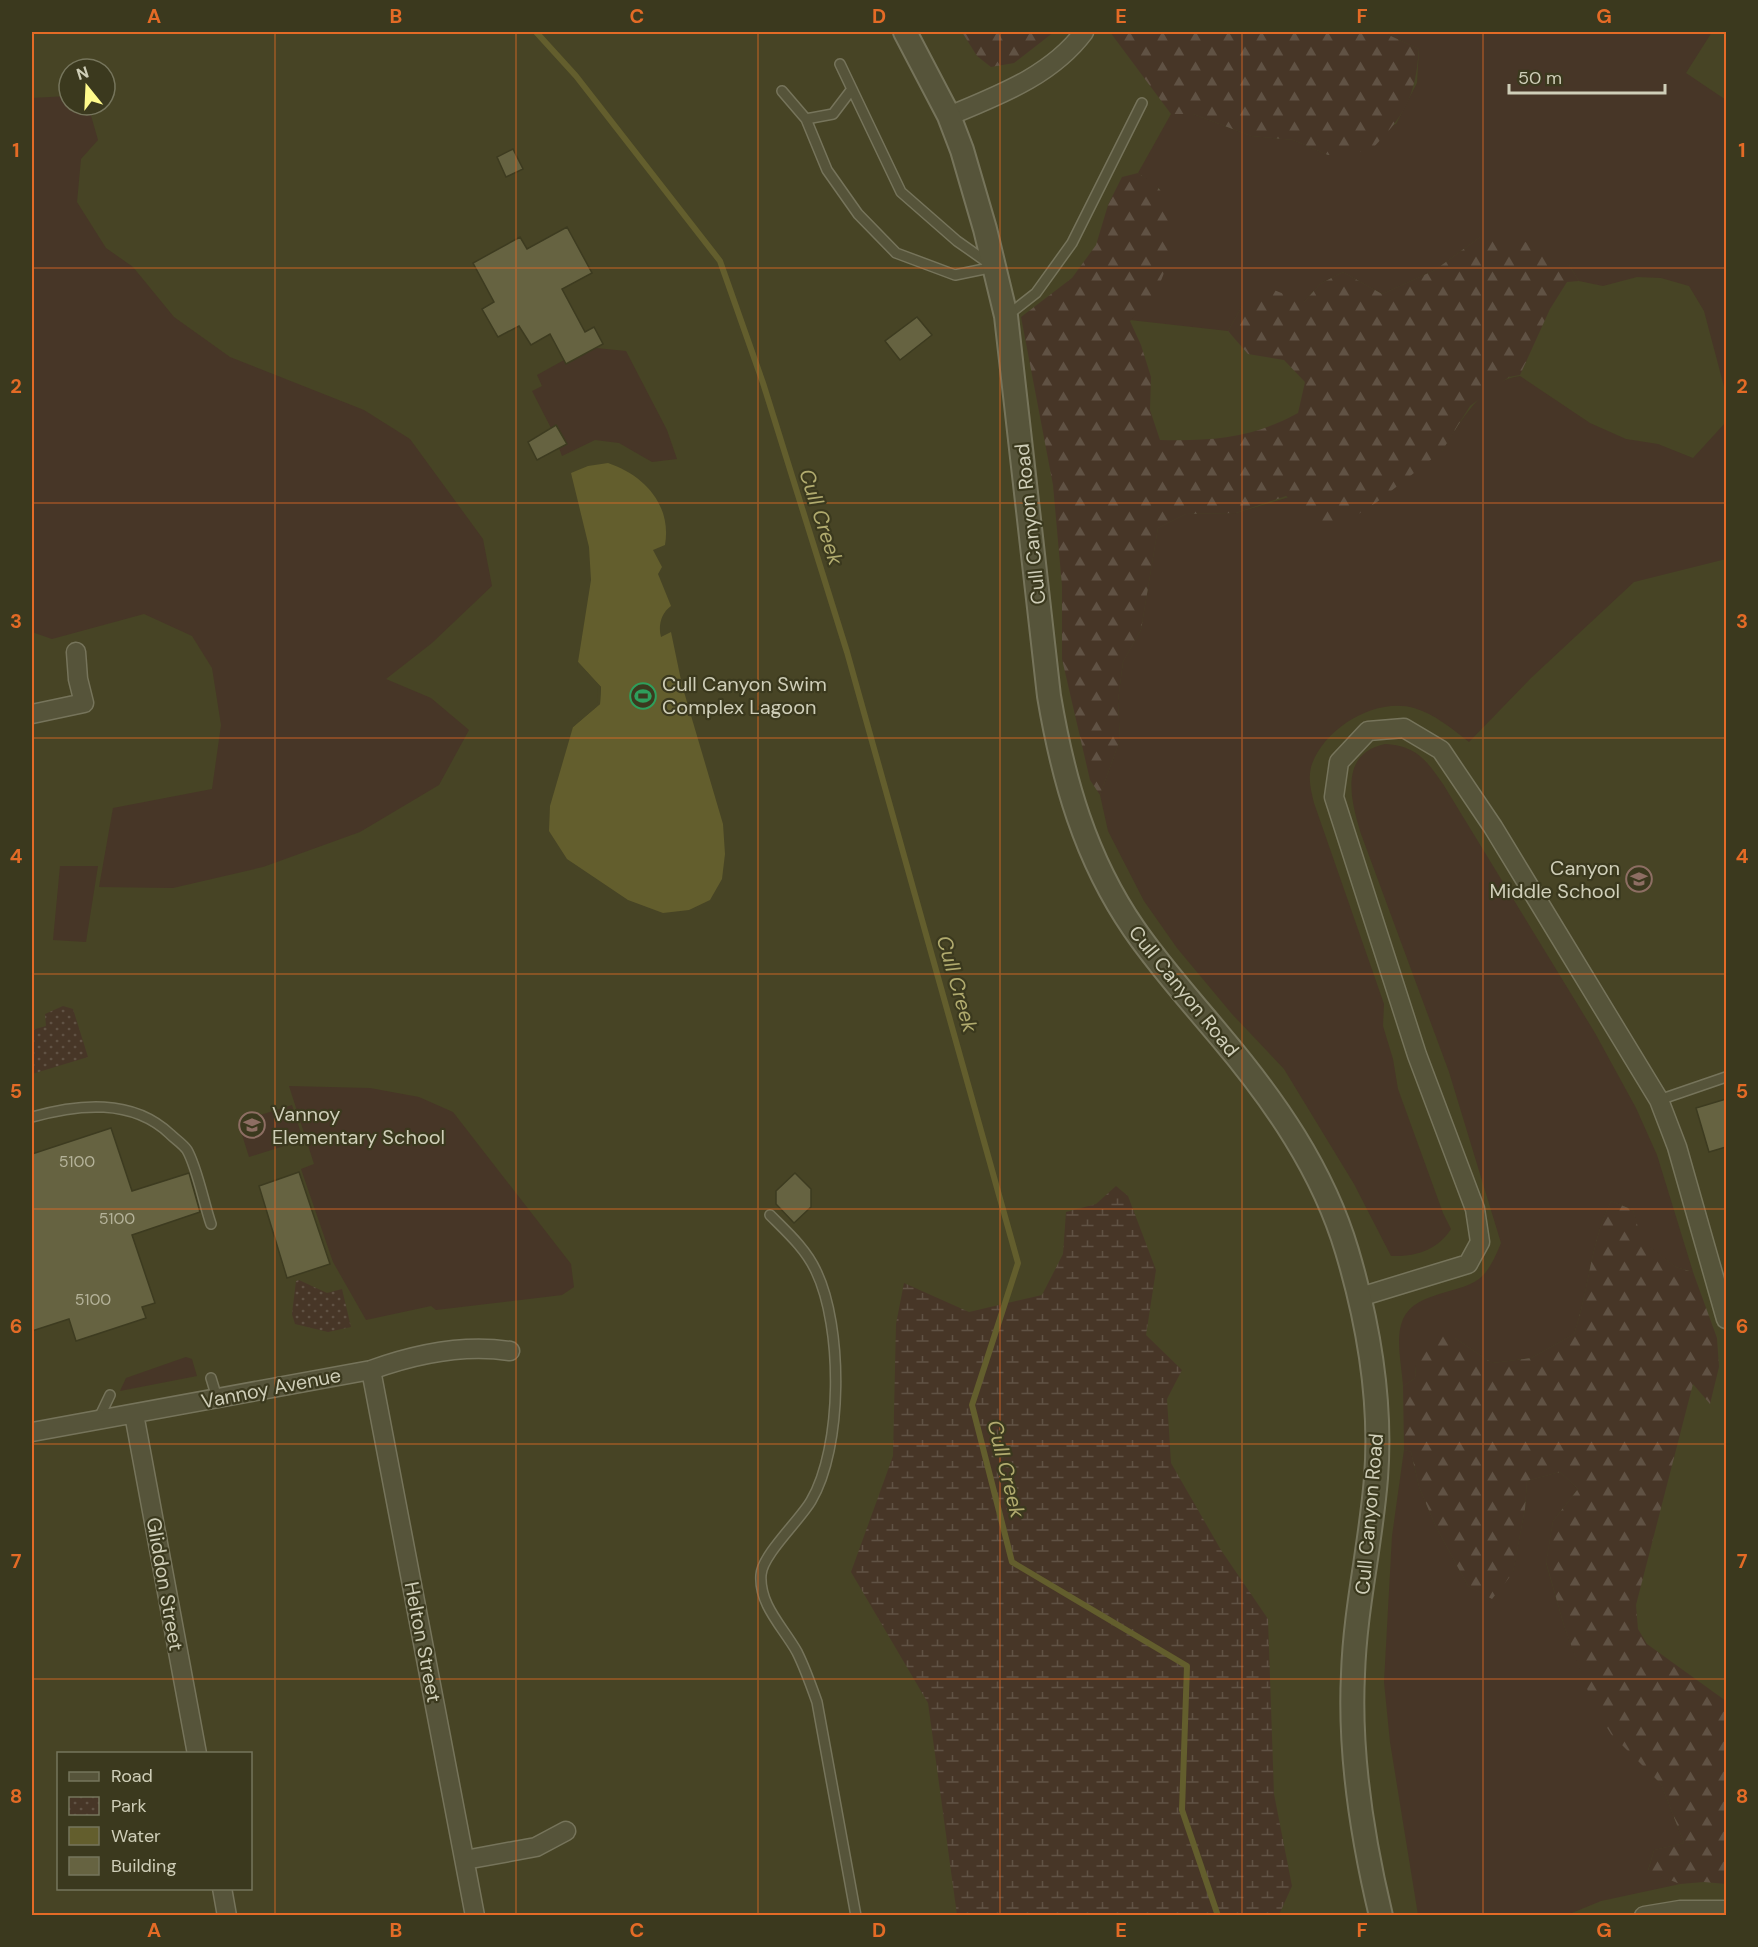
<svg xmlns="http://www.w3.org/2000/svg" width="1758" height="1947" viewBox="0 0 1758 1947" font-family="'DM Sans',sans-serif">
  <defs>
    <pattern id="forest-firs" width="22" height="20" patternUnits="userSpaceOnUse" patternTransform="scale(1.5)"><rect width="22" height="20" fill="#473627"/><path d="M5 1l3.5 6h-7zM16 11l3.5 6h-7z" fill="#605244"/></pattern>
    <pattern id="wetland-marsh" width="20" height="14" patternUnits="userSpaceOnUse" patternTransform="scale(1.5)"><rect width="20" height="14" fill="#473627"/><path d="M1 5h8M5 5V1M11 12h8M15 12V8" fill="none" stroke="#605244"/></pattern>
    <pattern id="park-dots" width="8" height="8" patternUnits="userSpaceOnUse" patternTransform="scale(1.5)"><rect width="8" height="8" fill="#473627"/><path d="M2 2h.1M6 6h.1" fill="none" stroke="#605244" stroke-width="1.8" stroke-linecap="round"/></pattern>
  </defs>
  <rect width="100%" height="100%" fill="#474425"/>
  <path fill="#473627" d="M 1382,32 L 1712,32 L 1686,73 L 1726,100 L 1726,394 L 1704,311 L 1689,286 L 1661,278 L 1637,277 L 1603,286 L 1579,281 L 1569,265 L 1480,237 L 1435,270 L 1382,294 L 1343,272 L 1320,284 L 1304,302 L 1242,306 L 1228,331 L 1130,320 L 1147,304 L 1159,283 L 1160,189 L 1138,173 L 1171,114 L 1193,114 L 1251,136 L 1293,140 L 1328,155 L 1396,124 L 1417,83 L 1419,49 Z
    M 69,96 L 69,105 L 88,105 L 98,140 L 81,159 L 77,202 L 106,248 L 133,267 L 174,317 L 230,357 L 364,410 L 410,439 L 483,539 L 492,586 L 432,643 L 386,679 L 431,698 L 469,730 L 439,785 L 360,832 L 263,867 L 173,888 L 99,887 L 113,808 L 212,789 L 221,725 L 212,668 L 192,636 L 144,614 L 52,639 L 32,632 L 32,98 Z
    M 596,348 L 626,351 L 667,430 L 677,459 L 652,462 L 619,443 L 595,440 L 562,456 L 559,448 L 567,444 L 557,425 L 551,428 L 532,391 L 542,386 L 537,375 L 564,360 L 567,364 Z
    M 1520,376 L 1590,423 L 1626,439 L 1658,444 L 1693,458 L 1726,422 L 1726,559 L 1634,582 L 1531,678 L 1469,742 C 1452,729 1435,714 1414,708 C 1376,697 1323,728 1311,767 C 1308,779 1311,791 1314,803 L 1384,1004 L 1383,1026 L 1393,1059 L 1398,1089 L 1443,1213 L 1451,1229 C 1438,1250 1415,1257 1391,1256 L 1354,1184 L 1284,1069 L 1232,1014 L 1177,948 L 1144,901 L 1108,831 L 1100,795 L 1120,740 L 1118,701 L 1123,662 L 1141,630 L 1158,528 L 1186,514 L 1236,513 L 1442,451 C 1459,423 1484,380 1520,376 Z
    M 1385,744 C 1417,746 1426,760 1443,784 L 1595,1033 L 1636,1108 L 1657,1155 L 1693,1272 L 1676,1267 L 1641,1241 L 1633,1210 L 1611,1201 C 1590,1244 1589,1290 1574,1334 L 1531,1358 L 1492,1363 L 1455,1338 L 1416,1365 L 1415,1378 L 1403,1386 C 1402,1368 1396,1342 1401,1325 C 1410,1291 1455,1296 1479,1279 C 1490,1270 1495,1257 1501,1243 L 1449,1072 L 1361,834 C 1351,801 1338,754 1385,744 Z
    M 60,866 L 98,866 L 86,942 L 53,940 Z
    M 289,1086 L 370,1088 L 419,1097 L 453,1112 L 571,1264 L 574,1287 L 562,1295 L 436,1310 L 431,1306 L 366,1320 L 333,1262 L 301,1169 L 314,1164 Z
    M 292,1105 L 303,1140 L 249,1157 L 238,1122 Z
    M 186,1357 L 192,1359 L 197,1376 L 120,1391 L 126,1378 Z
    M 1404,1450 L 1411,1452 L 1419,1487 L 1436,1527 L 1468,1586 L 1492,1598 L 1513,1572 L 1525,1509 L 1527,1481 L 1560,1472 L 1578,1489 L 1553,1521 L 1546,1563 L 1564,1626 L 1581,1671 L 1641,1762 L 1661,1784 L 1684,1843 L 1654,1850 L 1648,1870 L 1680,1884 L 1601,1901 L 1567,1915 L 1418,1915 L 1390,1742 L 1384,1682 L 1392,1536 Z"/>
  <path fill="url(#forest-firs)" d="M 962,32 L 1054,32 L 1014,63 L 991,67 L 977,56 Z
    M 1110,32 L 1382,32 L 1419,49 C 1415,99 1405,115 1370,151 L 1328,155 L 1293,140 L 1251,136 L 1193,114 L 1171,114 Z
    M 1138,173 C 1145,178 1155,183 1160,190 C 1182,219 1169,278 1147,305 C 1142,310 1135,315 1130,321 L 1141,345 L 1151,377 L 1150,410 L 1160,440 C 1212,441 1251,439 1298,413 L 1305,382 L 1284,360 L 1248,354 L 1228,331 L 1242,306 L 1274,290 L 1304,302 L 1320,284 L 1343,272 L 1382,294 L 1435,270 L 1480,237 L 1516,237 L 1569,265 L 1579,281 L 1567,282 L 1550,309 L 1520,375 L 1509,377 L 1470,406 L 1442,451 L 1377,502 L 1332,531 L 1286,496 L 1236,513 L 1186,514 L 1158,528 L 1141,630 L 1123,662 L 1118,701 L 1120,740 L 1100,795 L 1090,780 L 1062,659 L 1062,586 L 1053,485 L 1021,317 L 1072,278 L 1096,245 L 1108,205 L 1122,177 Z
    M 1611,1201 L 1633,1210 L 1642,1241 L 1676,1267 L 1693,1272 L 1717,1338 L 1719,1367 L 1710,1404 L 1693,1384 L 1636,1605 L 1638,1629 L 1647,1644 L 1726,1701 L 1726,1884 L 1704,1882 L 1680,1884 L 1648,1871 L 1654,1850 L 1684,1843 L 1661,1784 L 1611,1734 L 1593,1705 L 1564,1626 L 1546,1562 L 1553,1521 L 1578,1489 L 1560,1472 L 1527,1481 L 1525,1509 L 1513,1573 L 1492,1599 L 1468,1586 L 1436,1527 L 1419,1487 L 1411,1452 L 1404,1450 L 1403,1386 L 1415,1378 L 1416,1365 L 1430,1331 L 1455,1338 L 1492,1363 L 1531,1358 L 1574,1334 C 1589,1290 1590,1244 1611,1201 Z"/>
  <path fill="url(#wetland-marsh)" d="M 1116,1186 L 1128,1196 L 1156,1270 L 1146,1335 L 1182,1370 L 1167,1399 L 1171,1463 L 1221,1550 L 1268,1619 L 1274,1794 L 1292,1886 L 1279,1915 L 957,1915 L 928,1703 L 851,1572 L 893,1456 L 896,1324 L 904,1283 L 969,1312 L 1042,1295 L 1063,1254 L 1066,1212 L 1096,1204 Z"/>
  <path fill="url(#park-dots)" d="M 63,1006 L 73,1009 L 88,1057 L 32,1074 L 32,1030 L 46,1026 L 45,1014 Z
    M 299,1280 L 327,1293 L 342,1289 L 351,1327 L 328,1332 L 295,1324 L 292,1314 L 296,1281 Z"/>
  <path fill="#635e2d" d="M 608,463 C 644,475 672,505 665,545 L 653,550 L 662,567 L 658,574 L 671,606 C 661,613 658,626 661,637 L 671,632 L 682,685 L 723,824 L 725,854 L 722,879 L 710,900 L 689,910 L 663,913 L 628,900 L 567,859 L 549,831 L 550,806 L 573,727 L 600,704 L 601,687 L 578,662 L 591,580 L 589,547 L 571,473 L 588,466 Z"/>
  <path fill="#474425" d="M 578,662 L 601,687 L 600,704 L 573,727 L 573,723 L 597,703 L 598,689 L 577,666 Z"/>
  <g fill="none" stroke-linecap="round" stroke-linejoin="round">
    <path stroke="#635e2d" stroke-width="6" d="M 536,32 L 576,76 L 720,261 L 763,383 L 847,652 L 1018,1263 L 972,1405 L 1012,1562 L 1187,1666 L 1182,1810 L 1218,1916"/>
  </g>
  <path fill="#666341" stroke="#3d3b20" stroke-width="1.5" d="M 513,149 L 523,169 L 506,177 L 497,157 Z
    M 567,227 L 592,273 L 562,289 L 585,332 L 594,327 L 603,344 L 566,364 L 550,334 L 531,345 L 519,326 L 498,337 L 482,309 L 494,302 L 473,263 L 520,237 L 527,249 Z
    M 917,317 L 932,335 L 900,360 L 885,341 Z
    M 556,425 L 567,444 L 537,460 L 528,442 Z
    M 1726,1099 L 1726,1147 L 1709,1152 L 1696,1108 Z
    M 111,1128 L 132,1191 L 189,1173 L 200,1212 L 132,1235 L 155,1303 L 142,1307 L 146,1318 L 76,1341 L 69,1319 L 32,1331 L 32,1154 Z
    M 299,1172 L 330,1264 L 287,1278 L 259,1186 Z
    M 795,1173 L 811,1189 L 811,1207 L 794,1223 L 776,1204 L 776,1191 Z"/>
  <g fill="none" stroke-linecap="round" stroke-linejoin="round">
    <g stroke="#76745b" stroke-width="12">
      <path id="service" d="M 782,91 L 806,119 L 827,170 L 858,214 L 896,253 L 955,275 L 994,267 L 957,241 L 901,192 L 840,64
        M 806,119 L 833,114 L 852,89
        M 1008,315 L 1036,293 L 1072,243 L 1142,103
        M 1659,1100 L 1726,1077
        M 32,1117 C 78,1104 132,1098 170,1134 C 175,1139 183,1144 187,1150 C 197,1167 204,1204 211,1224
        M 770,1215 C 787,1232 806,1249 816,1271 C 843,1327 843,1447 811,1501 C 800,1520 762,1555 761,1575 C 759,1605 783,1627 797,1652 C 805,1668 811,1685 817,1702 L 856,1916
        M 211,1378 L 217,1398
        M 98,1420 L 110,1395"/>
    </g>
    <g stroke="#76745b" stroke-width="21">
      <path id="minor" d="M 949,116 C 999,95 1051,76 1084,32
        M 32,714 L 84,703 L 78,679 L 76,652
        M 1360,1297 L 1468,1264 L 1480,1242 L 1475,1209 L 1417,1055 L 1334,797 L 1339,762 L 1368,731 L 1404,728 L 1441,750 L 1493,827 L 1659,1100 L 1677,1147 L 1726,1319
        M 371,1370 L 475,1916
        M 134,1414 L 197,1754
        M 32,1432 L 371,1370 C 415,1354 464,1344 510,1351
        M 465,1860 L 536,1847 L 566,1831
        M 222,1888 L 227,1916
        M 1644,1916 L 1680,1910 L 1726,1910"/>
    </g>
    <g stroke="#76745b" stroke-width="26">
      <path id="tertiary" d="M 905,32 L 949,116 L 962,150 L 985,229 L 1006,316 L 1049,696 C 1063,779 1085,858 1134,929 C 1160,967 1191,1001 1220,1036 C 1274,1100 1323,1170 1347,1251 C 1369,1325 1382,1400 1376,1478 C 1371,1543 1355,1609 1353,1674 C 1349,1755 1362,1837 1381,1916"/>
    </g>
    <use href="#service" stroke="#56543a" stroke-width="9"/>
    <use href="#minor" stroke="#56543a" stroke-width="18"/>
    <use href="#tertiary" stroke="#56543a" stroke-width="22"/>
  </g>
  <path fill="none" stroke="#e46b26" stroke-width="1.5" stroke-opacity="0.55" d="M 275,32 L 275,1916M 516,32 L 516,1916M 758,32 L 758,1916M 1000,32 L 1000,1916M 1242,32 L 1242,1916M 1483,32 L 1483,1916M 32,268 L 1726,268M 32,503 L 1726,503M 32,738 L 1726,738M 32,974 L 1726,974M 32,1209 L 1726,1209M 32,1444 L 1726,1444M 32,1679 L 1726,1679"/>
  <defs>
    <g id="stadium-ring" transform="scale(1.35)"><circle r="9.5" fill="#3b391e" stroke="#2e9e5b" stroke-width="1.5"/><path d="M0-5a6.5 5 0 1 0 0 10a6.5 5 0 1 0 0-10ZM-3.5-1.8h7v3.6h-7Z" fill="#2e9e5b"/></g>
    <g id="school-ring" transform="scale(1.35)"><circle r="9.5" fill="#3b391e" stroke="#8d6e63" stroke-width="1.5"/><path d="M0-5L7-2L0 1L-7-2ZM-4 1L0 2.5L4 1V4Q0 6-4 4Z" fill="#8d6e63"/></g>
  </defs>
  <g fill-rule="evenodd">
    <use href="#stadium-ring" x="643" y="696"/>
    <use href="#school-ring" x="1639" y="879"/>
    <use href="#school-ring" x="252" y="1125"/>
  </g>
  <g text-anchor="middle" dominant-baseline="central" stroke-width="4.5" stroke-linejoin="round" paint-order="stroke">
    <g font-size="16" fill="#b5b39a">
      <text x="77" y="1161">5100</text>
      <text x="117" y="1218">5100</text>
      <text x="93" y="1299">5100</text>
    </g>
    <g font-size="20" fill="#cfceb8" stroke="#3b391e">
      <text transform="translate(1030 524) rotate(-96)">Cull Canyon Road</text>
      <text transform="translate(1184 991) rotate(51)">Cull Canyon Road</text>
      <text transform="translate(271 1388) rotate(-11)">Vannoy Avenue</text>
      <text transform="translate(1369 1514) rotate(-85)">Cull Canyon Road</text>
      <text transform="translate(165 1584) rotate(80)">Gliddon Street</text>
      <text transform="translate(423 1642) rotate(79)">Helton Street</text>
    </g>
    <g font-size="20" fill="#cfceb8" stroke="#3b391e" text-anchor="start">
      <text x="662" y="684">Cull Canyon Swim<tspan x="662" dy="23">Complex Lagoon</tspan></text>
      <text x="1620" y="868" text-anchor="end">Canyon<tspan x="1620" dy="23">Middle School</tspan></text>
      <text x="272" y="1114">Vannoy<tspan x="272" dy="23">Elementary School</tspan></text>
    </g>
    <g font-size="21" font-style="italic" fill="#b1ab6e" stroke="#3b391e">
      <text transform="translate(821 517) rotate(72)">Cull Creek</text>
      <text transform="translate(957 984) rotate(74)">Cull Creek</text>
      <text transform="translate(1006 1469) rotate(76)">Cull Creek</text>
    </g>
  </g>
  <rect width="1758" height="1947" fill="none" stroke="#3b391e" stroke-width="66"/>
  <rect x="57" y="1752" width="195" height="138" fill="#3b391e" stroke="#76755c" stroke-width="1.5"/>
  <rect x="69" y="1772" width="30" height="9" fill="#56543a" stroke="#76755c" stroke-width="1.5"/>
  <text x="111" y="1782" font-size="18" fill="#cfceb8">Road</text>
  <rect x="69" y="1797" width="30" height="18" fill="url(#park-dots)" stroke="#76755c" stroke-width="1.5"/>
  <text x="111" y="1812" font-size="18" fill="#cfceb8">Park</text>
  <rect x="69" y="1827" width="30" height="18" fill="#635e2d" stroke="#76755c" stroke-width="1.5"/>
  <text x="111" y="1842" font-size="18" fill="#cfceb8">Water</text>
  <rect x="69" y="1857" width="30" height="18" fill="#666341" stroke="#76755c" stroke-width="1.5"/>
  <text x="111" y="1872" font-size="18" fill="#cfceb8">Building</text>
  <g transform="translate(87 87) rotate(342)"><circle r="28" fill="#3b391e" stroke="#76755c" stroke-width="1.5"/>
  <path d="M0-4.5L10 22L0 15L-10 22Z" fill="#fffa8c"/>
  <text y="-9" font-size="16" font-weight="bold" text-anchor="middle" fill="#cfceb8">N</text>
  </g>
  <path d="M1509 84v9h156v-9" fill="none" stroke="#cfceb8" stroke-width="3"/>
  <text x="1518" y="84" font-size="18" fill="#cfceb8" stroke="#3b391e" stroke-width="4.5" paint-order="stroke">50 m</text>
  <rect x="33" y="33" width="1692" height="1881" fill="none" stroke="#e46b26" stroke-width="2"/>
  <g font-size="20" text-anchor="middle" font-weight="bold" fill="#e46b26">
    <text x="154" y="23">A</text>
    <text x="396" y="23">B</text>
    <text x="637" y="23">C</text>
    <text x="879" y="23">D</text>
    <text x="1121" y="23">E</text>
    <text x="1362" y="23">F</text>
    <text x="1604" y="23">G</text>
    <text x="16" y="157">1</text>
    <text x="1742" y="157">1</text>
    <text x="16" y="393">2</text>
    <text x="1742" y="393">2</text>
    <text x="16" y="628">3</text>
    <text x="1742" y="628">3</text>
    <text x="16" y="863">4</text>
    <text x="1742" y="863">4</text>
    <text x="16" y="1098">5</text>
    <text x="1742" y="1098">5</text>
    <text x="16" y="1333">6</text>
    <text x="1742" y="1333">6</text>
    <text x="16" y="1568">7</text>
    <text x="1742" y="1568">7</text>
    <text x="16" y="1803">8</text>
    <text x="1742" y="1803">8</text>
    <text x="154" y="1937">A</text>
    <text x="396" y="1937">B</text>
    <text x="637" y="1937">C</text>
    <text x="879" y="1937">D</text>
    <text x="1121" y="1937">E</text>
    <text x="1362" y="1937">F</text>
    <text x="1604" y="1937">G</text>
  </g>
</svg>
